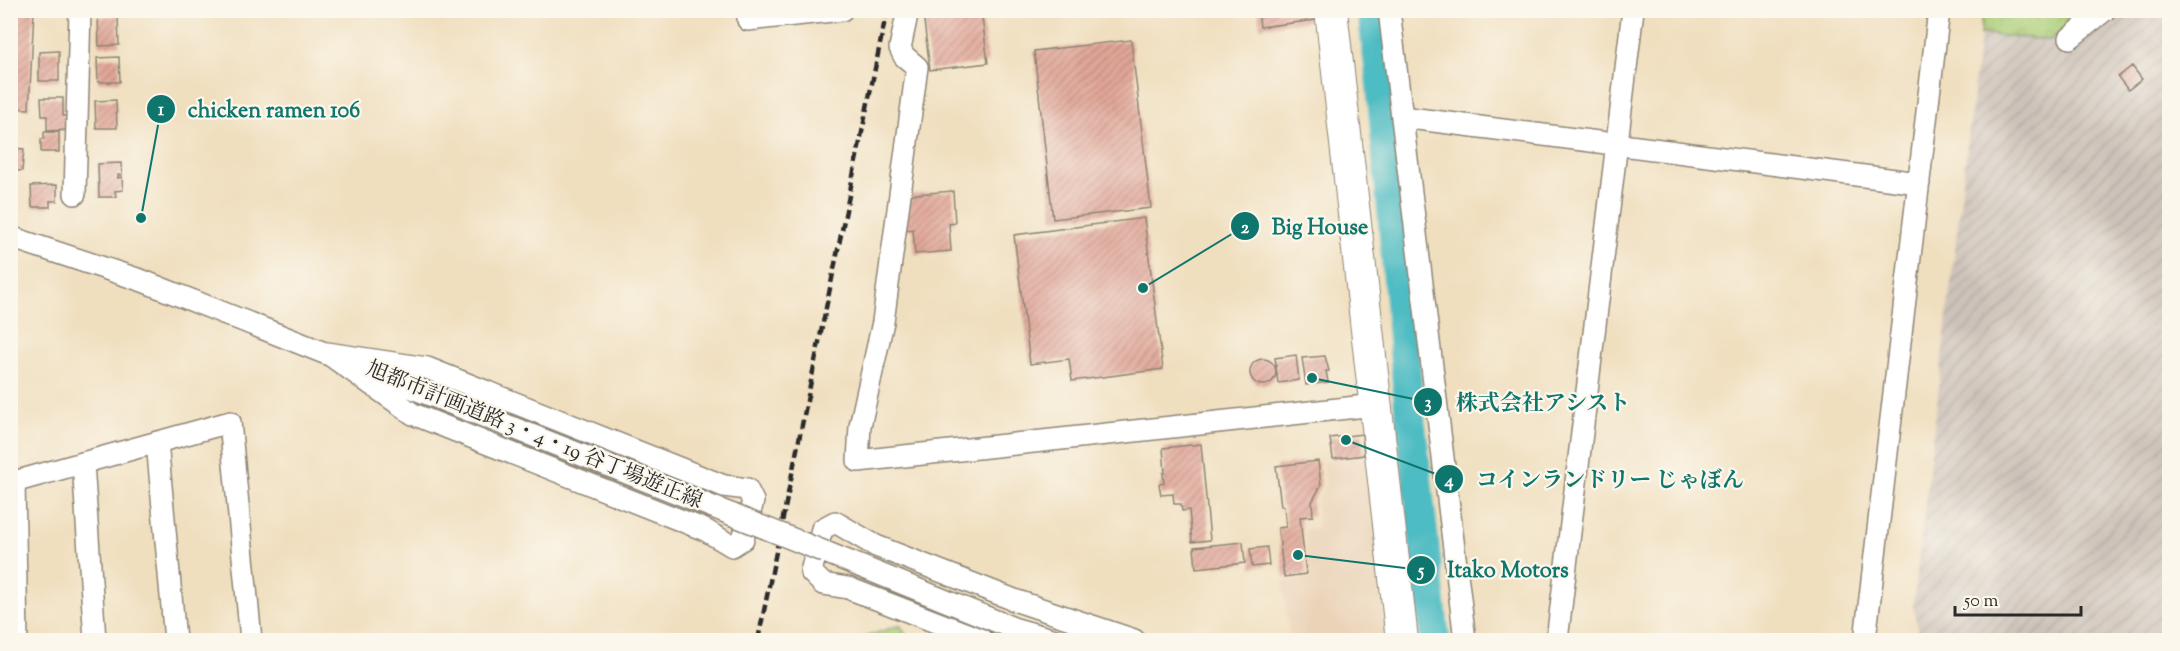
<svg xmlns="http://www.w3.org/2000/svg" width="2180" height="651" viewBox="0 0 2180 651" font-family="'Sorts Mill Goudy','Noto Serif JP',serif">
  <defs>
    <pattern id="industrial-furrows" width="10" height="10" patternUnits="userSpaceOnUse" patternTransform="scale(1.5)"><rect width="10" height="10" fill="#cdc2b9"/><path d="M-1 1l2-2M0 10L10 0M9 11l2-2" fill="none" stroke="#b0a79f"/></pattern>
    <pattern id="grass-tufts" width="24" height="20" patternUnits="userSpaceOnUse" patternTransform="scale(1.5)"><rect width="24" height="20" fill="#a9cc75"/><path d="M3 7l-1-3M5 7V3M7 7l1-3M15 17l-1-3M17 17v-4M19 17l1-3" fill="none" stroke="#92af65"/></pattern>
    <pattern id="park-crowns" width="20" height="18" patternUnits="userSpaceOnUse" patternTransform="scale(1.5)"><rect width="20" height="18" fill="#a9cc75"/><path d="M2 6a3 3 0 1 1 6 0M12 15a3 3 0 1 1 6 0" fill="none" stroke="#92af65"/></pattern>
    <pattern id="building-hatch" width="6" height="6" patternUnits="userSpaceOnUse" patternTransform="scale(1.5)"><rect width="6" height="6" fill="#e1a698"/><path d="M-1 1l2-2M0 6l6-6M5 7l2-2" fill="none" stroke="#b7877c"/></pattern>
  </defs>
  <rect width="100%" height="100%" fill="#fbf7ec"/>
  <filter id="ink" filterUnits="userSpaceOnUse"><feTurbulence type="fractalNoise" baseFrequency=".0167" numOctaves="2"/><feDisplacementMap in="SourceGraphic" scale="12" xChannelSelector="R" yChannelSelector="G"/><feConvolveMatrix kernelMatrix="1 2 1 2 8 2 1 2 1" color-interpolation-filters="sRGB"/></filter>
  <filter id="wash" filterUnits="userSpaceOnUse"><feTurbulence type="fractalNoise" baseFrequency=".008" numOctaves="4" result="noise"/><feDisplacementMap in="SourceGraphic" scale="24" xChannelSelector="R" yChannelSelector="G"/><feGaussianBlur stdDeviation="1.35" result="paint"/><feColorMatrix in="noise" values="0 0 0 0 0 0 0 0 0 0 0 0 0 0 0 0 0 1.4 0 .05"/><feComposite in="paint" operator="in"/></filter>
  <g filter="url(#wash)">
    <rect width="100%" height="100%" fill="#f0dfbf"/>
    <path fill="#ebd3b8" d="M 1370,458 L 1387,640 L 1290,640 L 1283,581 L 1308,578 L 1305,529 L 1318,528 L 1316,503 L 1325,484 L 1323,462 Z"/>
    <path fill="url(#industrial-furrows)" d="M 1983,11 L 2169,11 L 2169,640 L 1920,640 L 1913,606 Z"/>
    <path fill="url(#grass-tufts)" stroke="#6a7c50" stroke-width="1.5" d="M 900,625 L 909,640 L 857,640 Z"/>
    <path fill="url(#park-crowns)" stroke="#6a7c50" stroke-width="1.5" d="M 1983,11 L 2088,11 L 2050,40 L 1980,34 Z"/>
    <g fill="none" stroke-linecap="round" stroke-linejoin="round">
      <path stroke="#4dbcc3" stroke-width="30" d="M 1372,10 L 1380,74 L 1409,407 L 1435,640"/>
    </g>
    <g id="blocks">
      <path fill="url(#building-hatch)" d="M 10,10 L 34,10 L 29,109 L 10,108 Z
        M 940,10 L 981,10 L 988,63 L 930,70 L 923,13 Z
        M 1258,10 L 1315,10 L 1316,20 L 1260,27 Z
        M 118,16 L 119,45 L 99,46 L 98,17 Z
        M 1131,40 L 1151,208 L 1053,219 L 1034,51 Z
        M 59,51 L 59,81 L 39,81 L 39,52 Z
        M 119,57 L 120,82 L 98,82 L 97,58 Z
        M 2132,66 L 2142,79 L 2128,90 L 2118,77 Z
        M 41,98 L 63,98 L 63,116 L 70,116 L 70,130 L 47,131 L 47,116 L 42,116 Z
        M 116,100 L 117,128 L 96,128 L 95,101 Z
        M 44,132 L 59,132 L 59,152 L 41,152 L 41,139 L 44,139 Z
        M 10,148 L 24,149 L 22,171 L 10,170 Z
        M 121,163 L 122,175 L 118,175 L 118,178 L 122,177 L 123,190 L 115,191 L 116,197 L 99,197 L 98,164 Z
        M 57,185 L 57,201 L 50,201 L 50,207 L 32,207 L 31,186 Z
        M 953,191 L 955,223 L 949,224 L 951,251 L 915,254 L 913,229 L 907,230 L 904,195 Z
        M 1144,218 L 1163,369 L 1072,381 L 1069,359 L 1030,364 L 1014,235 Z
        M 1296,355 L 1299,380 L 1278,383 L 1275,358 Z
        M 1325,356 L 1329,371 L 1326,371 L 1328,382 L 1306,385 L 1302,358 Z
        M1250 372a13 13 0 1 1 26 0a13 13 0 1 1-26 0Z
        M 1362,434 L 1364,455 L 1333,459 L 1330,438 Z
        M 1201,444 L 1210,540 L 1192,542 L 1189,510 L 1182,511 L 1181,504 L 1174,504 L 1173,494 L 1161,495 L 1159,484 L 1164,483 L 1163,473 L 1165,473 L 1163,448 Z
        M 1318,461 L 1321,485 L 1312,502 L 1313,516 L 1300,517 L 1306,574 L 1284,577 L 1278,528 L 1286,527 L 1284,506 L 1281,506 L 1276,466 Z
        M 1243,542 L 1245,563 L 1196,568 L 1194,547 Z
        M 1267,547 L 1269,565 L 1252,567 L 1250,549 Z"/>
    </g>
  </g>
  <g filter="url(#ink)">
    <use href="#blocks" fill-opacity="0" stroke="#8e8575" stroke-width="1.5"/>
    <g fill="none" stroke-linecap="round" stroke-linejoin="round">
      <g stroke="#8e8575" stroke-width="24">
        <path id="minor" d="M 748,10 L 748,20 L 842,10
          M 908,10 L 900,48 L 904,56 L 917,67 L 883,322 L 860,426 L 858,461 L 1375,405
          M 1389,10 L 1465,640
          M 2070,38 L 2105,10
          M 1402,117 L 1919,183
          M 75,194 L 80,10
          M 10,237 L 143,281 L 733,515
          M 327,353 L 427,368 L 724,486 L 747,489 L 753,501 L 743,539 L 732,546 L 705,530 L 413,414 Z
          M 157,442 L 175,640
          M 83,463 L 95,640
          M 14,482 L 17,640
          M 10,483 L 230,422 L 251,640
          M 825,552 L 1013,628 L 1055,640
          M 982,640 L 848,588 L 823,584 L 811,572 L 822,529 L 835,522 L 876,546 L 1017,601 L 1134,640
          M 1557,640 L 1633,10
          M 1865,640 L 1939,10"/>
      </g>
      <g stroke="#8e8575" stroke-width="34">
        <path id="highway" d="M 1331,10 L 1402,640"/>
      </g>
      <use href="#minor" stroke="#fff" stroke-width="21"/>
      <use href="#highway" stroke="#fff" stroke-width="32"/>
      <path stroke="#2b2b2b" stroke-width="4.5" stroke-dasharray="9 4.5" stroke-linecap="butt" d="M 758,640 L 887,10"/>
      <g stroke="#8e8575" stroke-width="24" stroke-linecap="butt">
        <path id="minor-bridge" d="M 733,515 L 825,552"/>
      </g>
      <use href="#minor-bridge" stroke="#fff" stroke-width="21"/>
    </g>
  </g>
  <g text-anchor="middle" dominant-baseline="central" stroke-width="4.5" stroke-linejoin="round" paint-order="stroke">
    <g font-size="21" fill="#2b2b2b" stroke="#fbf7ec">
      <text transform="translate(534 436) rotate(22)">旭都市計画道路 3・4・19 谷丁場遊正線</text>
    </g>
  </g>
  <path fill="none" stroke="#0f766e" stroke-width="2" d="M141 218L161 109M1143 288L1245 226M1312 378L1428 402M1346 440L1449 479M1298 555L1421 570"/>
  <g fill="#0f766e" stroke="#fbf7ec" stroke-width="2">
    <circle cx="141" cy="218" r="6"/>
    <circle cx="1143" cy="288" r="6"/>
    <circle cx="1312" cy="378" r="6"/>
    <circle cx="1346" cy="440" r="6"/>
    <circle cx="1298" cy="555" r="6"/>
    <circle cx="161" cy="109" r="15"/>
    <circle cx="1245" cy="226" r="15"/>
    <circle cx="1428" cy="402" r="15"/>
    <circle cx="1449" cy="479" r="15"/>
    <circle cx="1421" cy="570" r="15"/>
  </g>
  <g font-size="18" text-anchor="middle" font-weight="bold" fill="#fff">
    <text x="161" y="115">1</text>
    <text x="1245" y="233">2</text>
    <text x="1428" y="408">3</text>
    <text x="1449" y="486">4</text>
    <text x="1421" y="576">5</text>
  </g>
  <g font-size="22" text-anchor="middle" font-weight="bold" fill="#0f766e" stroke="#fbf7ec" stroke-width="4.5" stroke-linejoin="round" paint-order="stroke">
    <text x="274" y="117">chicken ramen 106</text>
    <text x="1320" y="234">Big House</text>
    <text x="1543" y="410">株式会社アシスト</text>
    <text x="1610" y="487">コインランドリー じゃぼん</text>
    <text x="1508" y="577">Itako Motors</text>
  </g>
  <rect width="2180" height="651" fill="none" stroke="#fbf7ec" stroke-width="36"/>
  <path d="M1955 606v9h126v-9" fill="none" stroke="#2b2b2b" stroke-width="3"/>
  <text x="1964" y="606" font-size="18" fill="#2b2b2b" stroke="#fbf7ec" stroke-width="4.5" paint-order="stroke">50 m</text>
</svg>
